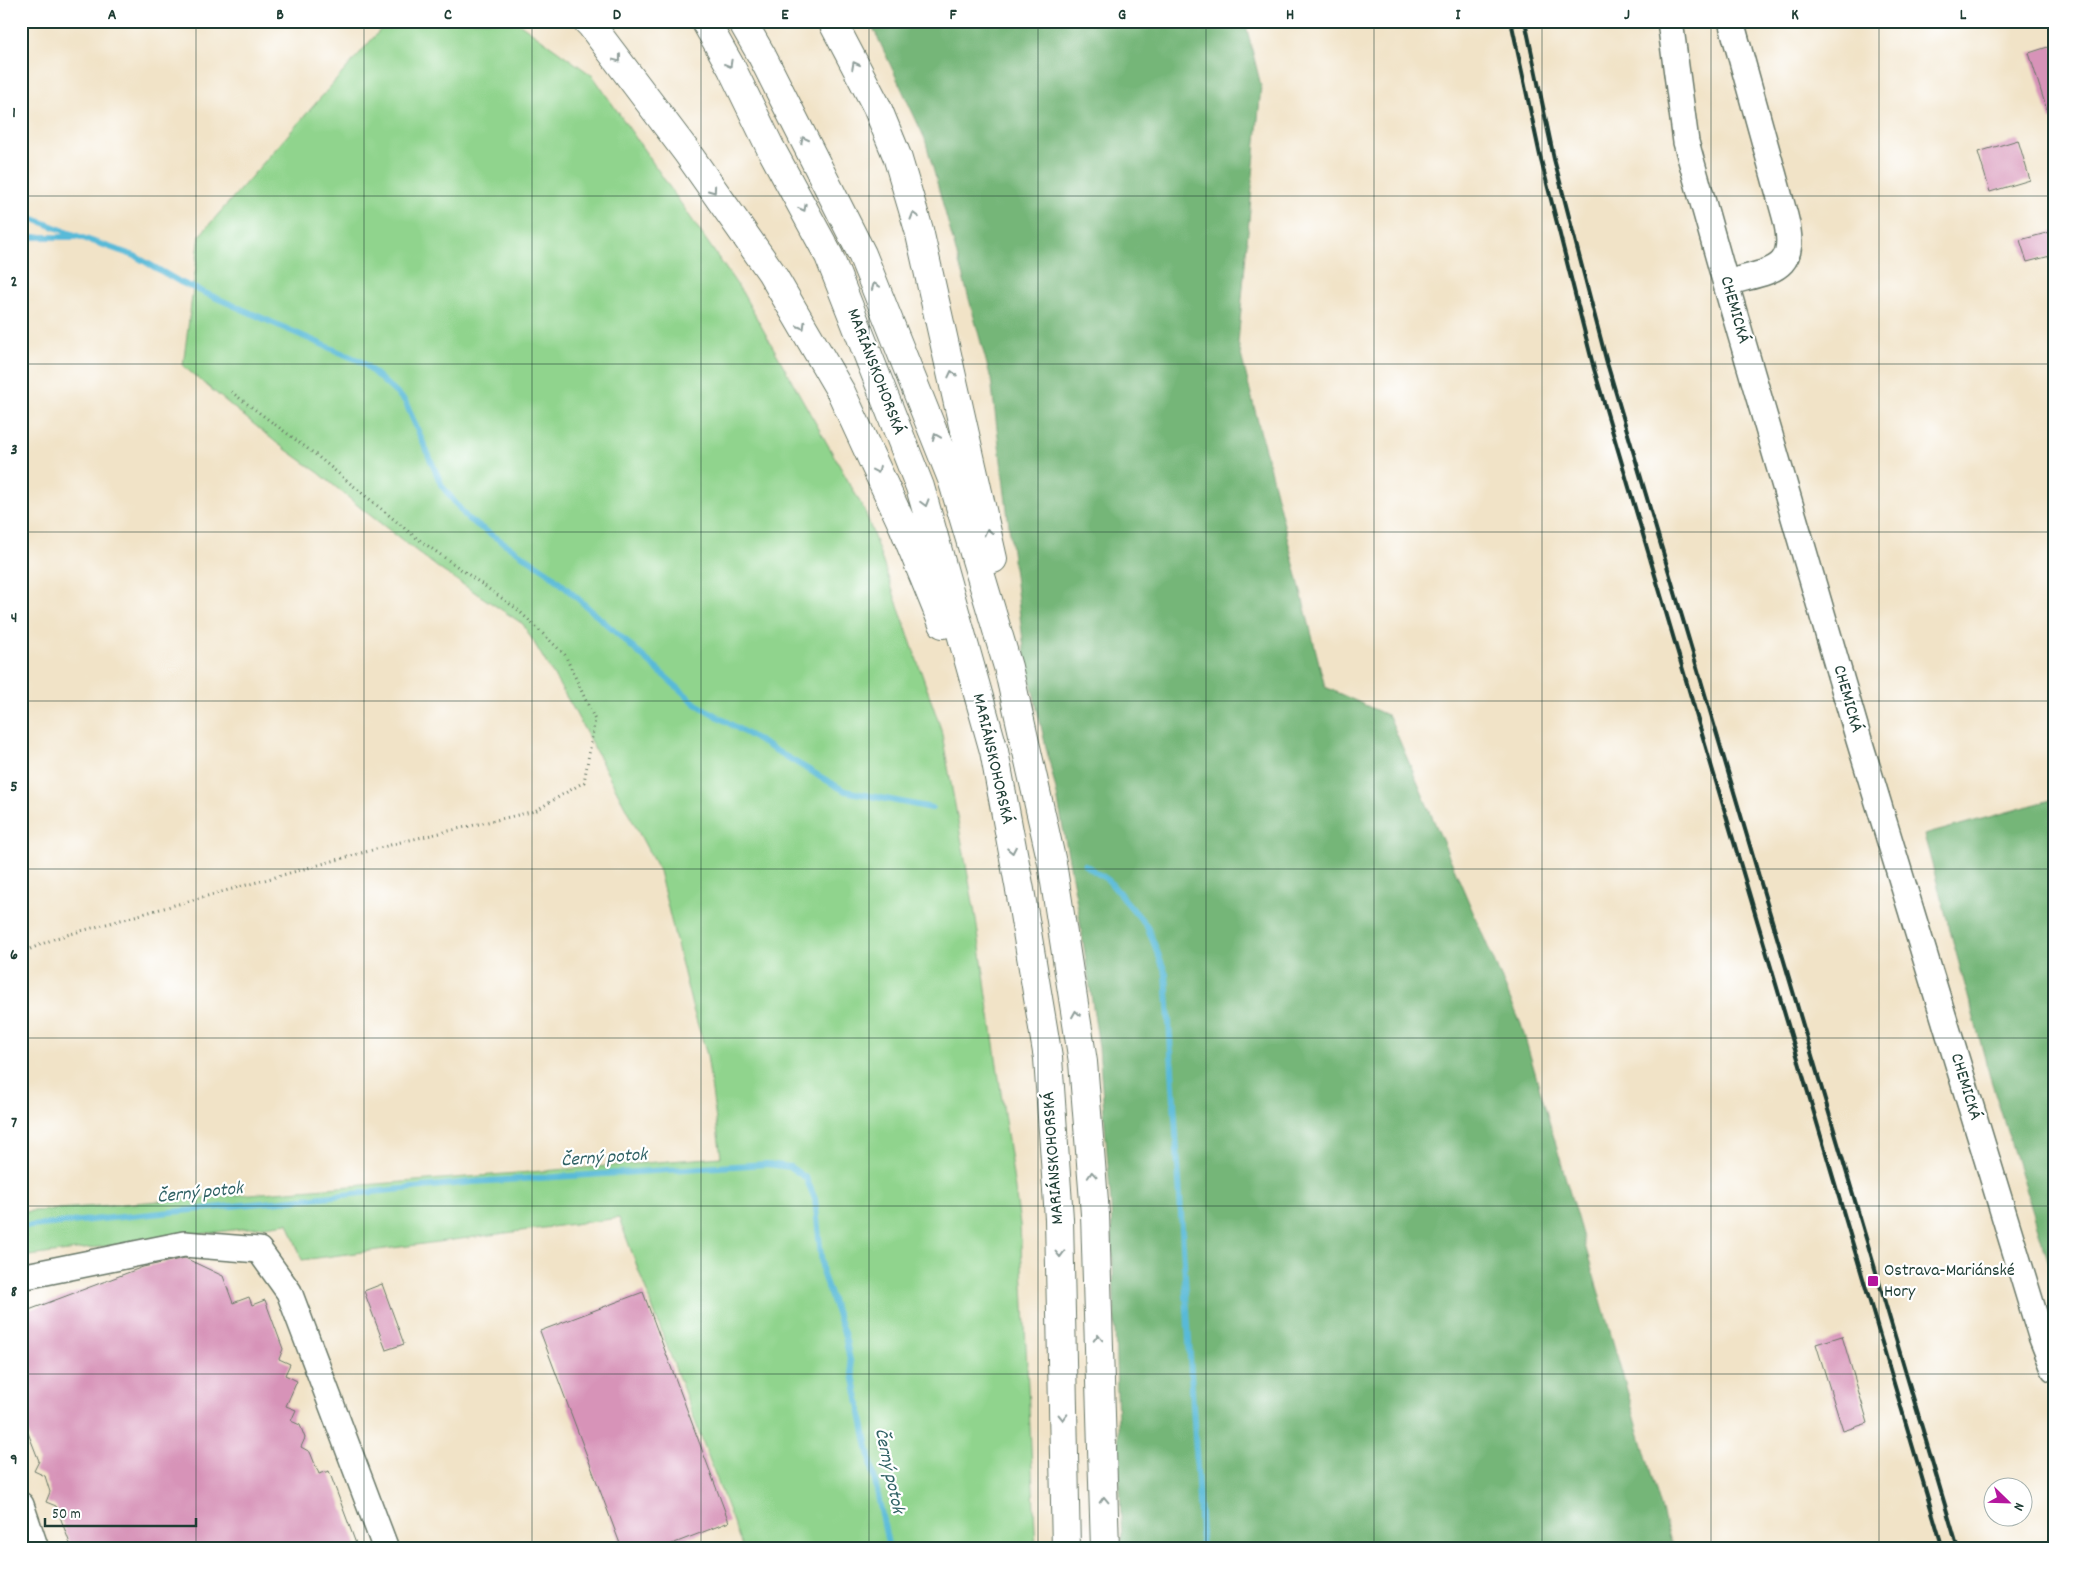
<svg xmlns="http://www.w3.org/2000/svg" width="2075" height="1570" viewBox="0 0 2075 1570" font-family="Dekko,sans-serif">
  <rect width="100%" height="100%" fill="#fff"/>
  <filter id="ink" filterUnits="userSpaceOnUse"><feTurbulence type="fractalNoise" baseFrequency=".02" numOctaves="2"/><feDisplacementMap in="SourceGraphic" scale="10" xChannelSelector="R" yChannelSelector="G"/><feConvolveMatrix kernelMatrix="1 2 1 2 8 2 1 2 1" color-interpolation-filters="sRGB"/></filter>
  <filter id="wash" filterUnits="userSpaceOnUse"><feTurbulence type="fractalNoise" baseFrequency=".0096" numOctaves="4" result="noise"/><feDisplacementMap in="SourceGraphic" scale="20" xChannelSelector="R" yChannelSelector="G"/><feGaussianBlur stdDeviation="1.12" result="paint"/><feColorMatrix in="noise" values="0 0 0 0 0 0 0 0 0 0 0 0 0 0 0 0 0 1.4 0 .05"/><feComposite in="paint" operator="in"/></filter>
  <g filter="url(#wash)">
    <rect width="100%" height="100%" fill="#f1e3c7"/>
    <path fill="#90d48d" stroke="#588860" d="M 388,21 L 516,21 L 593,76 L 742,292 L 865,511 L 941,729 L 976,919 L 1020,1224 L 1036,1549 L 743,1549 L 619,1218 L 302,1260 L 288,1223 L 21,1257 L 21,1212 L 721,1157 L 707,1055 L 692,1006 L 659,871 L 573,708 L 523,624 L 441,570 L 362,509 L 319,473 L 278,444 L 183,366 L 200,235 Z"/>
    <path fill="#74b678" stroke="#4a7a56" d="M 870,21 L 1245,21 L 1261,86 L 1238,343 L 1325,687 L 1389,716 L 1521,1024 L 1673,1549 L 1122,1549 L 1111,1204 L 1099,1047 L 1079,914 L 1056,790 L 1025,657 L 991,379 L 925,139 Z
      M 2054,799 L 2054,1279 L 1990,1077 L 1924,835 Z"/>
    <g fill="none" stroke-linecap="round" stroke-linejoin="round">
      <path stroke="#59bad8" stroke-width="6" d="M 21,214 L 80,237 L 135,256 L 180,282 L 362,362 L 405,401 L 442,486 L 468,519 L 548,572 L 696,704 L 845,791 L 932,808
        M 21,237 L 75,237
        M 1085,865 L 1108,880 L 1147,926 L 1166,974 L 1202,1549
        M 21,1227 L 473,1182 L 767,1164 L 790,1167 L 806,1178 L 815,1199 L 823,1275 L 845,1336 L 889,1549"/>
    </g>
    <g id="blocks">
      <path fill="#d793b8" d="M 2054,45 L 2054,120 L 2050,120 L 2029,53 Z
        M 2018,140 L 2030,180 L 1990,192 L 1978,152 Z
        M 2054,231 L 2054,255 L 2027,262 L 2020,240 Z
        M 185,1258 L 223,1276 L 233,1303 L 249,1297 L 252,1305 L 265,1300 L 283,1349 L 279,1359 L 290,1364 L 285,1375 L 297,1381 L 286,1406 L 296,1410 L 291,1421 L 300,1425 L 305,1438 L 301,1447 L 310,1452 L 319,1474 L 329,1471 L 358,1549 L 72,1549 L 56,1506 L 46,1502 L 50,1492 L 45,1476 L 34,1471 L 39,1461 L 21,1415 L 21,1313 L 143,1267 Z
        M 382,1284 L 404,1344 L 386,1350 L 364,1291 Z
        M 643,1292 L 729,1522 L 659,1549 L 622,1549 L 540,1331 Z
        M 1842,1336 L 1868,1423 L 1843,1431 L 1816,1344 Z"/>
    </g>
  </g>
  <g filter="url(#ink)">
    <use href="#blocks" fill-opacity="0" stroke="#687767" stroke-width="1"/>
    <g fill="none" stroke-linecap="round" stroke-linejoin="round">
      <g stroke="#687767" stroke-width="28">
        <path id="minor" d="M 1670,21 L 1686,142 L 1729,295 L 1859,740 L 2041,1336 L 2054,1369
          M 1726,283 C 1770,270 1800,273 1785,216 L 1731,21
          M 21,1277 L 184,1244 L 259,1250 L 289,1292 L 386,1549
          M 21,1505 L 36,1549"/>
      </g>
      <g stroke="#687767" stroke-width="30">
        <path id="major" d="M 587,21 L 591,25 L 686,151 L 771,272 L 841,392 L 903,526 L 943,624
          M 705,21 L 732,69 L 770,147 L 829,256 L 920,487 L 994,751 L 1020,890 L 1048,1058 L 1059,1219 L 1066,1549
          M 742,21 L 762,56 L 862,254 L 952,479 L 1008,667 L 1052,863 L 1083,1062 L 1095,1214 L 1105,1549
          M 832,21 L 877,107 L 897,156 L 919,230 L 993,559"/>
      </g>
      <path stroke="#687767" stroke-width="3" stroke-dasharray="1 4" stroke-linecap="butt" d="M 21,953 L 56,938 L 401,842 L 535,811 L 584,782 L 595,720 L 565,655 L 517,609 L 414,536 L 316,455 L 230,391"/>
      <use href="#minor" stroke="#fff" stroke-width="25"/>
      <use href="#major" stroke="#fff" stroke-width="28"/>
      <path stroke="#1f3d34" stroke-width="4" d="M 1511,21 L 1541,160 L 1594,369 L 1943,1549
        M 1525,21 L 1554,159 L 1607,363 L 1958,1549"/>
    </g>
    <defs><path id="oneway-chevron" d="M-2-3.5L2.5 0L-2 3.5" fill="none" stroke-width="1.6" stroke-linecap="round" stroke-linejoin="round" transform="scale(1.25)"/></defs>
    <g stroke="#8f9e9a">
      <use href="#oneway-chevron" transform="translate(618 59) rotate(53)"/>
      <use href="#oneway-chevron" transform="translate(729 64) rotate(61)"/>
      <use href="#oneway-chevron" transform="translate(855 65) rotate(-118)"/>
      <use href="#oneway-chevron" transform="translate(804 140) rotate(-117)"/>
      <use href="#oneway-chevron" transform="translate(713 190) rotate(55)"/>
      <use href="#oneway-chevron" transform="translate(803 208) rotate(62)"/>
      <use href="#oneway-chevron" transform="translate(914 216) rotate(-106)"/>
      <use href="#oneway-chevron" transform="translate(875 286) rotate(-112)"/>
      <use href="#oneway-chevron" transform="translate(802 326) rotate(60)"/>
      <use href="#oneway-chevron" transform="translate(952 374) rotate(-103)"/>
      <use href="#oneway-chevron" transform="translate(936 437) rotate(-112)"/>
      <use href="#oneway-chevron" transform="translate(877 470) rotate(65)"/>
      <use href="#oneway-chevron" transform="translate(925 503) rotate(74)"/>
      <use href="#oneway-chevron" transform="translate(988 532) rotate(-103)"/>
      <use href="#oneway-chevron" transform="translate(1012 850) rotate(79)"/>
      <use href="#oneway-chevron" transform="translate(1076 1014) rotate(-99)"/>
      <use href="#oneway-chevron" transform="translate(1092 1175) rotate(-94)"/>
      <use href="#oneway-chevron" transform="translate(1060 1254) rotate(89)"/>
      <use href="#oneway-chevron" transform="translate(1098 1338) rotate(-92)"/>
      <use href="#oneway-chevron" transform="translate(1063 1417) rotate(89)"/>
      <use href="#oneway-chevron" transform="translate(1104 1500) rotate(-92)"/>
    </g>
  </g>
  <path fill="none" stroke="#1f3d34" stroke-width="1" stroke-opacity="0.55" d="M 196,21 L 196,1549M 364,21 L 364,1549M 532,21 L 532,1549M 701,21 L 701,1549M 869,21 L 869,1549M 1038,21 L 1038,1549M 1206,21 L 1206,1549M 1374,21 L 1374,1549M 1542,21 L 1542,1549M 1711,21 L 1711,1549M 1879,21 L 1879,1549M 21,196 L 2054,196M 21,364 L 2054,364M 21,532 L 2054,532M 21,701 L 2054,701M 21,869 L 2054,869M 21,1038 L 2054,1038M 21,1206 L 2054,1206M 21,1374 L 2054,1374"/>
  <rect fill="#b5179e" stroke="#fff" stroke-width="2" x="1867" y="1275" width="12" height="12" rx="2.5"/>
  <g text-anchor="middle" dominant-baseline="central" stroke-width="4.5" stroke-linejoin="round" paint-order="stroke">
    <g font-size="18" fill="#1f3d34" stroke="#fff">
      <text transform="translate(1734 310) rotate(74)">CHEMICKÁ</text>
      <text transform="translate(875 372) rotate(69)">MARIÁNSKOHORSKÁ</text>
      <text transform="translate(1847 699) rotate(74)">CHEMICKÁ</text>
      <text transform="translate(992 759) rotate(77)">MARIÁNSKOHORSKÁ</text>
      <text transform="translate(1965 1087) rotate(73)">CHEMICKÁ</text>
      <text transform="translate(1054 1158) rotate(-94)">MARIÁNSKOHORSKÁ</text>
    </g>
    <g font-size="18" fill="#1f3d34" stroke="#fff" text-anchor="start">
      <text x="1884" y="1271">Ostrava-Mariánské<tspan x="1884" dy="21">Hory</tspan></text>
    </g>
    <g font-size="19" font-style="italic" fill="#306265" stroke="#fff">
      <text transform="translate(604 1159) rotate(-4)">Černý potok</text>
      <text transform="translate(200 1194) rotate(-6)">Černý potok</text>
      <text transform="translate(888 1471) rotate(78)">Černý potok</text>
    </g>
  </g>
  <rect width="2075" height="1570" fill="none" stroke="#fff" stroke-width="55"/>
  <g transform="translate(2008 1502) rotate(113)"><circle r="24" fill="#ffffff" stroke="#a5b1ae"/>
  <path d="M0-4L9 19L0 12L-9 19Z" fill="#b5179e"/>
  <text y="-8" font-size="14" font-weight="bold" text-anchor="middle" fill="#1f3d34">N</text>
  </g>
  <path d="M45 1518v8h151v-8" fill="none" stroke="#1f3d34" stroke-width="2.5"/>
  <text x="52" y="1518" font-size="15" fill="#1f3d34" stroke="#ffffff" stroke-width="4" paint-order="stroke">50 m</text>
  <rect x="28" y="28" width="2020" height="1514" fill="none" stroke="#1f3d34" stroke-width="2"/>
  <g font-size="16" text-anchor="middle" font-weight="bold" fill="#1f3d34">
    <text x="112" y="19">A</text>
    <text x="280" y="19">B</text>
    <text x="448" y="19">C</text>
    <text x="617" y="19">D</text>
    <text x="785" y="19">E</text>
    <text x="953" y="19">F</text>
    <text x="1122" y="19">G</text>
    <text x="1290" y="19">H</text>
    <text x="1458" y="19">I</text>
    <text x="1627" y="19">J</text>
    <text x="1795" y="19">K</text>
    <text x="1963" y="19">L</text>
    <text x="14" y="117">1</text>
    <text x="14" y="286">2</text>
    <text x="14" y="454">3</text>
    <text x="14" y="622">4</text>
    <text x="14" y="791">5</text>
    <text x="14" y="959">6</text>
    <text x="14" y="1127">7</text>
    <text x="14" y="1296">8</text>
    <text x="14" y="1464">9</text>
  </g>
</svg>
